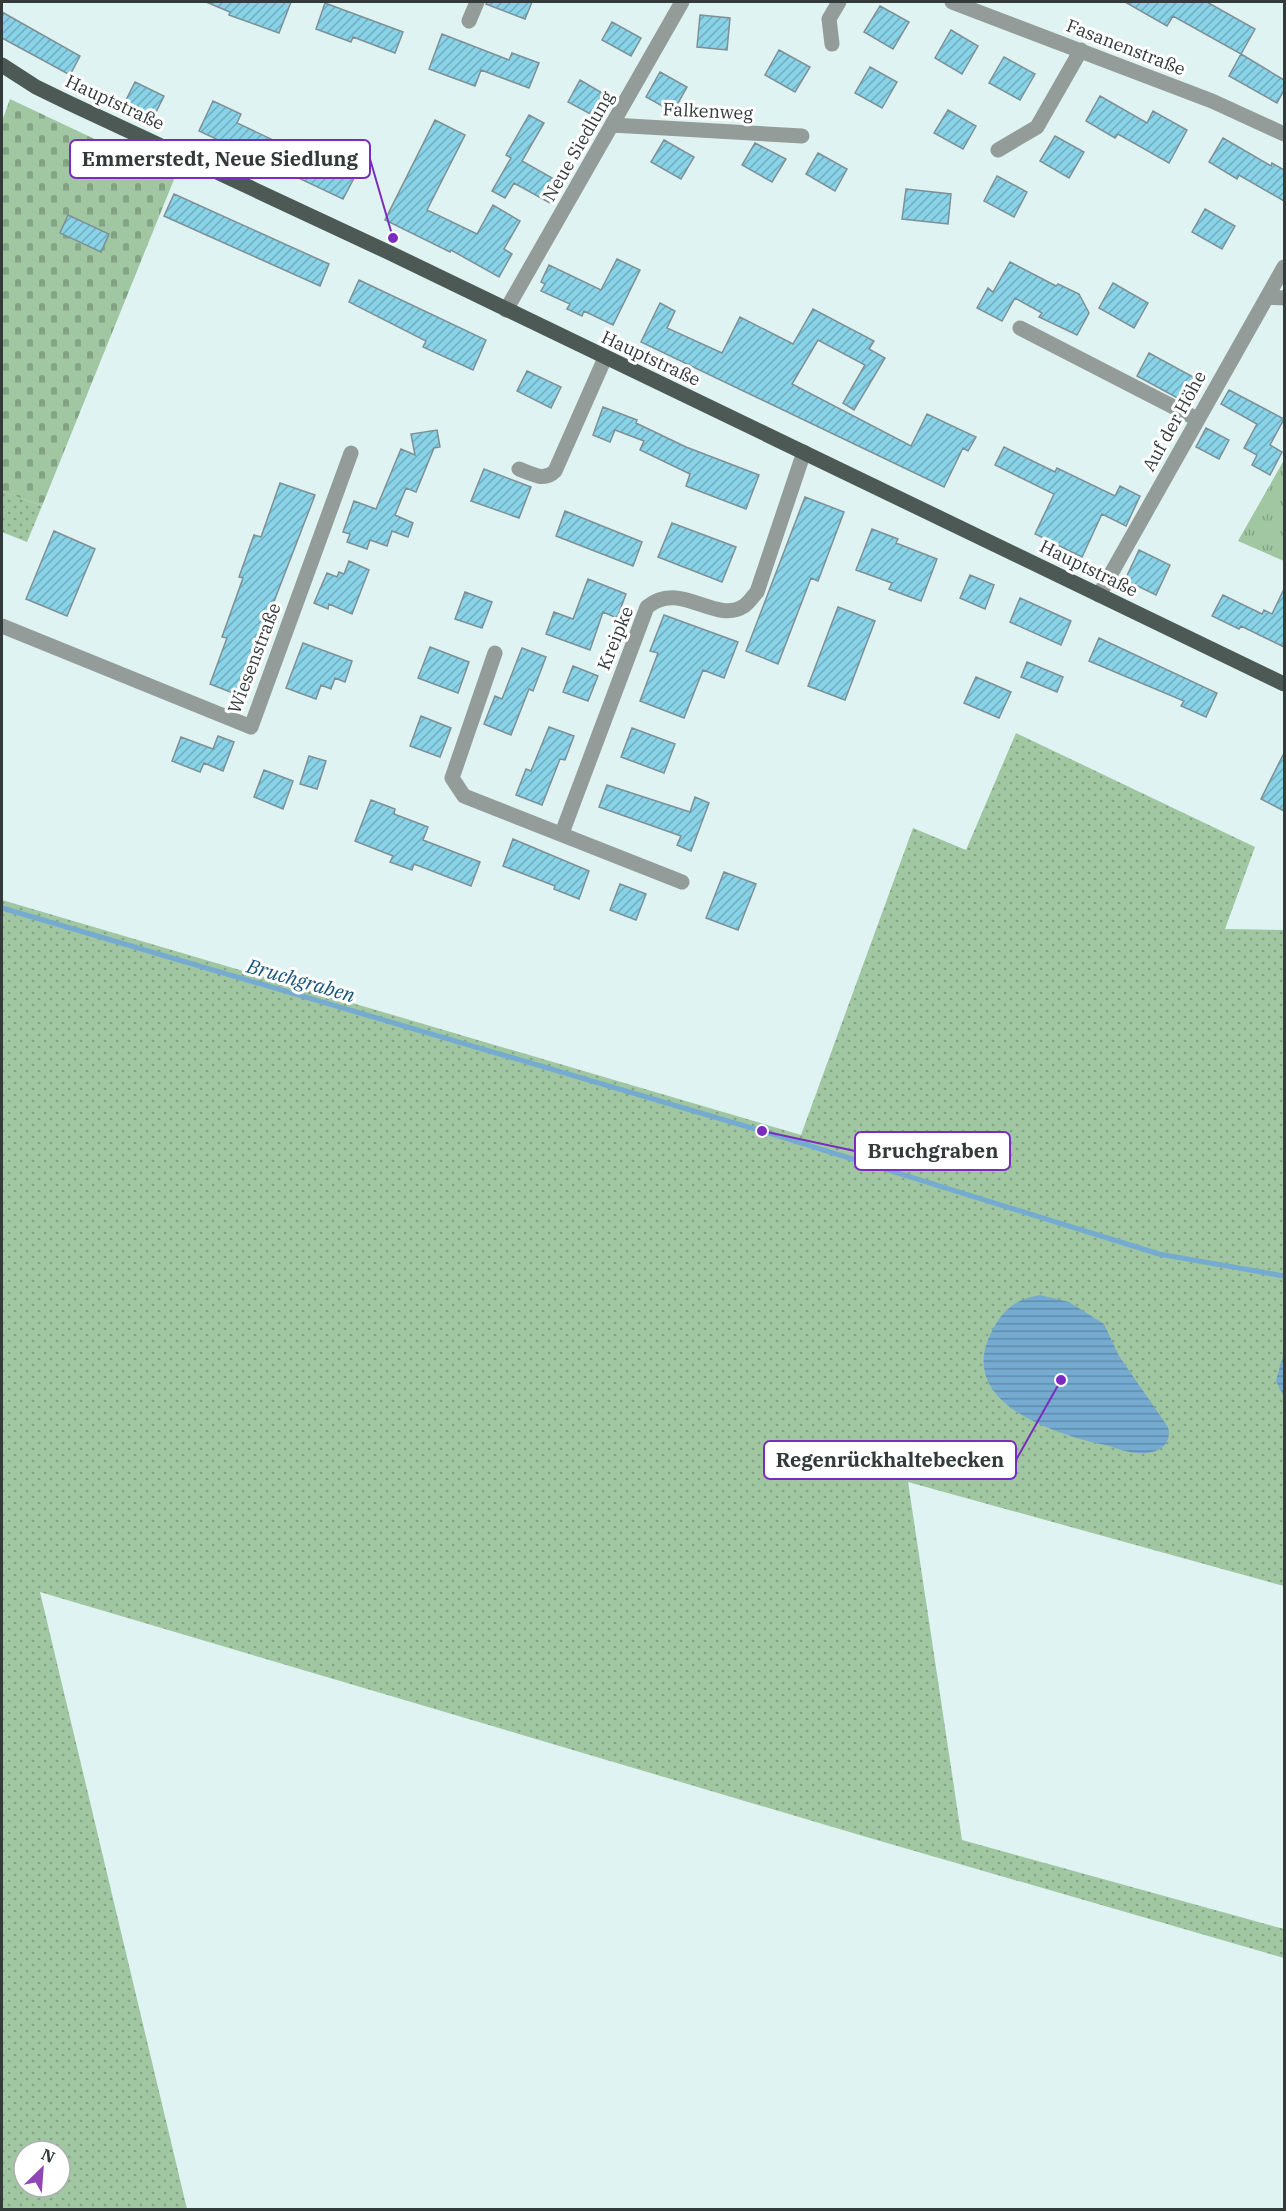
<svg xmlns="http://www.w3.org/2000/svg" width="1286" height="2211" viewBox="0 0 1286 2211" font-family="'IBM Plex Serif',serif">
  <defs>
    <pattern id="grass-dots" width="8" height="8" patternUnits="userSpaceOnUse" patternTransform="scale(1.5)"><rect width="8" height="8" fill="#a0c7a1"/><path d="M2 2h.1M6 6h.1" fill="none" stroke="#83a384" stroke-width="1.8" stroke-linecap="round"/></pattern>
    <pattern id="cemetery-stones" width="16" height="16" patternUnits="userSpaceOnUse" patternTransform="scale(1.5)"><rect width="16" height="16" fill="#a0c7a1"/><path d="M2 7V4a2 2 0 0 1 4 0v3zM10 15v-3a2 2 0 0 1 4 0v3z" fill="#83a384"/></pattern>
    <pattern id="park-tufts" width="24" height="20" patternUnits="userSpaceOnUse" patternTransform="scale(1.5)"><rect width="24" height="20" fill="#a0c7a1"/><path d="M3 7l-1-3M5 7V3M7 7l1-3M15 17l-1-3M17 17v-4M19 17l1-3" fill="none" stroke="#83a384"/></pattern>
    <pattern id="water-rules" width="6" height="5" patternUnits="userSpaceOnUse" patternTransform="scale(1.5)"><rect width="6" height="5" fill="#76abd1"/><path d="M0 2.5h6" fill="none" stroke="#618cab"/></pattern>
    <pattern id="building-hatch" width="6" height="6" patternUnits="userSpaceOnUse" patternTransform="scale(1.5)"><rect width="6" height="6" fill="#89d3e8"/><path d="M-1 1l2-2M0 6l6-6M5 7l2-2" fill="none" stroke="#71acbd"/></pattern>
  </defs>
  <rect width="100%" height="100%" fill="#def3f2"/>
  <path fill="url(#grass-dots)" fill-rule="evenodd" d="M 2,491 L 42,506 L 27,542 L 2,532 Z
    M 1016,733 L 1255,847 L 1225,929 L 1284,930 L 1284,1586 L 908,1482 L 962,1840 L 1284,1929 L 1284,1958 L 863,1836 L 40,1592 L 187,2209 L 2,2209 L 2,900 L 801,1135 L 913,828 L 966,850 ZM 24,2151 L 60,2151 L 60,2187 L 24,2187 Z"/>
  <path fill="url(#cemetery-stones)" d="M 10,99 L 175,177 L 42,506 L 2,491 L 2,121 Z"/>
  <path fill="url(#park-tufts)" d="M 1284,460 L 1284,561 L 1238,541 Z"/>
  <path fill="url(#water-rules)" d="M 1040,1295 L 1069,1302 L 1104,1324 L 1119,1356 L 1168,1427 C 1172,1443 1161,1452 1146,1453 C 1133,1455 1117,1448 1105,1445 C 1055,1434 954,1403 992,1331 C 1003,1309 1016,1299 1040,1295 Z
    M 1284,1352 L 1284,1397 L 1276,1381 Z"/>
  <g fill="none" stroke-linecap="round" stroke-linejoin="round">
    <path stroke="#76abd1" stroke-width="5" d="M 2,908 L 762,1131 L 1159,1254 L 1284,1276"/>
  </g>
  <path fill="url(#building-hatch)" stroke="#7e9096" stroke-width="1.5" d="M 206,2 L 291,2 L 279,33 L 229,15 L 230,12 Z
    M 487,2 L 532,2 L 525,19 L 486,4 Z
    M 1125,2 L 1207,2 L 1255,29 L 1241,54 L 1173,16 L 1167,26 Z
    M 325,3 L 403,32 L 395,53 L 353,37 L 351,42 L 316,29 Z
    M 880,6 L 909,22 L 893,49 L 864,32 Z
    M 2,12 L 80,56 L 70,75 L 2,38 Z
    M 700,15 L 730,18 L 727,50 L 697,47 Z
    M 612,22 L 641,38 L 631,56 L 602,40 Z
    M 951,30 L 978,46 L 962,74 L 935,58 Z
    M 442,34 L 509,60 L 512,53 L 539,63 L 529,88 L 481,70 L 475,86 L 429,69 Z
    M 779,50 L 810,67 L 795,92 L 765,75 Z
    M 1241,54 L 1284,80 L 1284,90 L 1277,103 L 1229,76 Z
    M 1004,57 L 1035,74 L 1020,100 L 989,83 Z
    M 870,67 L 897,82 L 882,108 L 855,93 Z
    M 660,72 L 687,87 L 673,112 L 646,97 Z
    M 580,80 L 609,97 L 598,118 L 568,102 Z
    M 135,82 L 164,96 L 153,118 L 124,104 Z
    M 1100,96 L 1147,123 L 1153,111 L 1187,130 L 1169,163 L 1118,134 L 1115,138 L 1086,121 Z
    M 213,101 L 241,114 L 237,123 L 354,178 L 343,199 L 199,131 Z
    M 948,110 L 976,126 L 963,149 L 934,133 Z
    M 529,115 L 544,123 L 522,161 L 561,183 L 550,203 L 514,183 L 505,198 L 492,191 L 511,158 L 506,155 Z
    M 435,120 L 465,135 L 427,210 L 477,234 L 493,205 L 520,221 L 504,249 L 512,254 L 499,277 L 451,250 L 450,252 L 385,220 Z
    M 1055,136 L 1084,152 L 1069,178 L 1040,161 Z
    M 1223,138 L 1271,166 L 1272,163 L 1284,170 L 1284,201 L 1239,175 L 1237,179 L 1209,162 Z
    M 664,140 L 694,157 L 681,179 L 651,162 Z
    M 755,143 L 786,159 L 772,182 L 742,165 Z
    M 818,153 L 847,169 L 835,191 L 806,174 Z
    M 997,176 L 1027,192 L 1014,217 L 984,201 Z
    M 906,189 L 951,194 L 948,224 L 902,219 Z
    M 174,194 L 329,264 L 320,286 L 164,216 Z
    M 1205,209 L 1235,226 L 1222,249 L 1192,232 Z
    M 68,215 L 109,234 L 101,252 L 60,233 Z
    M 617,259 L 640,270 L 613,325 L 584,311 L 582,316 L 567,309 L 570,304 L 541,291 L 545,284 L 541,282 L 549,265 L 601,290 Z
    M 1010,262 L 1056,286 L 1058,284 L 1079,294 L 1089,313 L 1077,335 L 1039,317 L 1042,313 L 1015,298 L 1002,321 L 977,308 L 988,288 L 993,292 Z
    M 359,280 L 486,340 L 473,370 L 423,347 L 426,341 L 349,302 Z
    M 1113,283 L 1148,303 L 1134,328 L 1099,308 Z
    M 660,303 L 675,311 L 667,328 L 722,353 L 740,317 L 793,344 L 813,309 L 874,341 L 869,349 L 885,358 L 854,410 L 843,403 L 865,365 L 818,340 L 792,384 L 911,446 L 927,414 L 976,437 L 968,451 L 963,448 L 944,487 L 641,342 Z
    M 1149,353 L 1195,378 L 1183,401 L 1137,376 Z
    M 527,371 L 561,387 L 551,408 L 517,391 Z
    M 1229,390 L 1284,419 L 1270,445 L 1282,452 L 1270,475 L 1252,465 L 1257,455 L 1244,448 L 1257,424 L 1221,404 Z
    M 603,407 L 637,420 L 636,423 L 686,447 L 759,475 L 746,509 L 686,486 L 690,474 L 640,450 L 644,441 L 615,430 L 610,442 L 593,435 Z
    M 1206,428 L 1229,440 L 1219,459 L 1196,447 Z
    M 437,430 L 440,447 L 434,448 L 416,492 L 406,488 L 395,515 L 413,523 L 408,537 L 392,531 L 387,546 L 370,540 L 367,549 L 347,542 L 350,534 L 343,532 L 354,501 L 376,509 L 401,449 L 415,455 L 411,434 Z
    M 1004,447 L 1055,472 L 1057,468 L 1115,496 L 1120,486 L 1140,496 L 1126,526 L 1102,514 L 1082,557 L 1035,534 L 1054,494 L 995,465 Z
    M 484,469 L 531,487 L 519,518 L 471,501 Z
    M 280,483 L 315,495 L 238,695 L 210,684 L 227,638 L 222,637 L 243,578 L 239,577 L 254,535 L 261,537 Z
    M 805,497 L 844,512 L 818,581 L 811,578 L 778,664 L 746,651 Z
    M 565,511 L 642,542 L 633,566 L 556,536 Z
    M 672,523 L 736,547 L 722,582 L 658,557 Z
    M 872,529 L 898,539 L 896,543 L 937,559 L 921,601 L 889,589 L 892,583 L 856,570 Z
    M 54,531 L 95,549 L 67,616 L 26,599 Z
    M 1139,550 L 1170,565 L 1156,595 L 1125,580 Z
    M 349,561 L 369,570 L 352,614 L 329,604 L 328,609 L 314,603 L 327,573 L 337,577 L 339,572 L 344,574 Z
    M 970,575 L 994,585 L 985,609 L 960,598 Z
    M 588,579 L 626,594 L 617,618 L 603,612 L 590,650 L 546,634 L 554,612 L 573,619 Z
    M 1284,589 L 1284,647 L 1241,626 L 1239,629 L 1212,616 L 1223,595 L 1262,614 L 1264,610 L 1272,614 Z
    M 465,592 L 492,602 L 482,628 L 455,619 Z
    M 1020,598 L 1071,621 L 1061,645 L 1010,622 Z
    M 838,607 L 875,621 L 845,700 L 808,686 Z
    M 664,615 L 738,642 L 724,678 L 703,670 L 684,718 L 640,701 L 658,653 L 650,651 Z
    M 1099,638 L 1217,693 L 1206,717 L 1181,706 L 1184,701 L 1089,661 Z
    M 303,643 L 352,661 L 345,682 L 335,678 L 331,689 L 321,685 L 316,699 L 286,688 Z
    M 430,647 L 469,662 L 458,693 L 418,678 Z
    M 522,648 L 546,657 L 533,691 L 529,689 L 511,735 L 484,724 L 495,696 L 502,699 Z
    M 1027,662 L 1063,677 L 1057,692 L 1021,677 Z
    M 573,666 L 598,676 L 588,701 L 563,692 Z
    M 976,677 L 1011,692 L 999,718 L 964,703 Z
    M 421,716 L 451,728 L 440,757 L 410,746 Z
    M 549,727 L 574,736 L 565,760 L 560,759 L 542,805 L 516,795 L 526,769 L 531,771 Z
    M 632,728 L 675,744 L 664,773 L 621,757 Z
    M 218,736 L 234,742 L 223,771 L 204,763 L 200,772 L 172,761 L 181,737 L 213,749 Z
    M 1284,753 L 1284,811 L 1261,799 Z
    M 309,756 L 326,761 L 317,789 L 300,784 Z
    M 264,770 L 293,781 L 283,809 L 254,797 Z
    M 607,785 L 690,812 L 695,797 L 709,803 L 691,851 L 677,845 L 681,836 L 599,807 Z
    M 371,800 L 395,809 L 394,814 L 428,827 L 423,840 L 480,862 L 471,886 L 414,864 L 412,870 L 390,862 L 393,856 L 355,841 Z
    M 513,839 L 589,871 L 579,899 L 554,889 L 555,886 L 503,866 Z
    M 724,872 L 756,884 L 738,930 L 706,918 Z
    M 620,884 L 646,894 L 636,920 L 610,910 Z"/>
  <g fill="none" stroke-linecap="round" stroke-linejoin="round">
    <path stroke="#949c99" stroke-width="15" d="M 952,2 L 1212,101 L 1284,134
      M 469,21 L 477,2
      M 832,44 L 829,19 L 839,2
      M 612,125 L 802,136
      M 998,150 L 1037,127 L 1081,50
      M 1267,297 L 1284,298
      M 506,310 L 682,2
      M 1020,328 L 1197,419
      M 519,469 C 532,474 544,482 555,471 L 605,358
      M 1099,595 L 1284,267
      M 2,626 L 251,727 L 351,453
      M 495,653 L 452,778 L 464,796 L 682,882
      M 562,833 L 647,607 C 680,579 715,625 744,606 C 749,603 753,596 757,592 L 804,452"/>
    <path stroke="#4c5954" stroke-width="15" d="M 2,65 L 36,87 L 69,103 L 388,252 L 1284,684"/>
  </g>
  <g text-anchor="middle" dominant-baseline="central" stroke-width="6" stroke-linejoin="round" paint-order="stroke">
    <g font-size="18" fill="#323a3a" stroke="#fff">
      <text transform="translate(1126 47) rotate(21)">Fasanenstraße</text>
      <text transform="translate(115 102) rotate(25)">Hauptstraße</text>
      <text transform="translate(708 111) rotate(3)">Falkenweg</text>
      <text transform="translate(578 146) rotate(-60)">Neue Siedlung</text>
      <text transform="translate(651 358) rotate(25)">Hauptstraße</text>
      <text transform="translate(1174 421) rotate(-61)">Auf der Höhe</text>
      <text transform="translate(1089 568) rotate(26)">Hauptstraße</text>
      <text transform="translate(615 638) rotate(-68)">Kreipke</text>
      <text transform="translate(254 658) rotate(-69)">Wiesenstraße</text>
    </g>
    <g font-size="20" font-style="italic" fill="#165479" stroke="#fff">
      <text transform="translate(301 980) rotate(16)">Bruchgraben</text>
    </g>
  </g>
  <path fill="none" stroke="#7b2cbf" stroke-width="2" d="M393 238L370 159M762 1131L855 1151M1061 1380L1016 1460"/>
  <g fill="#7b2cbf" stroke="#fff" stroke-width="2">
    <circle cx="393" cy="238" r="6"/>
    <circle cx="762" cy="1131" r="6"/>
    <circle cx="1061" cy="1380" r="6"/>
  </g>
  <g fill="#fff" stroke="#7b2cbf" stroke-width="2">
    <rect x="70" y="140" width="300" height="38" rx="6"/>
    <rect x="855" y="1132" width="155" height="38" rx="6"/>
    <rect x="764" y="1441" width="252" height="38" rx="6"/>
  </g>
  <g font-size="20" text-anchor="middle" font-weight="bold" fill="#323a3a">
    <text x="220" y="166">Emmerstedt, Neue Siedlung</text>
    <text x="933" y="1158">Bruchgraben</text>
    <text x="890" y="1467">Regenrückhaltebecken</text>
  </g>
  <rect width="1286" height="2211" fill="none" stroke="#323a3a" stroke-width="6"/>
  <g transform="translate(42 2169) rotate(25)"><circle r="28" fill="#ffffff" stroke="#adb0b0" stroke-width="1.5"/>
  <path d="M0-4.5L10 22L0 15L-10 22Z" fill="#9146b8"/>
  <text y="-9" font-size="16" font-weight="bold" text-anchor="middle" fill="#323a3a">N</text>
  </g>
</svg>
